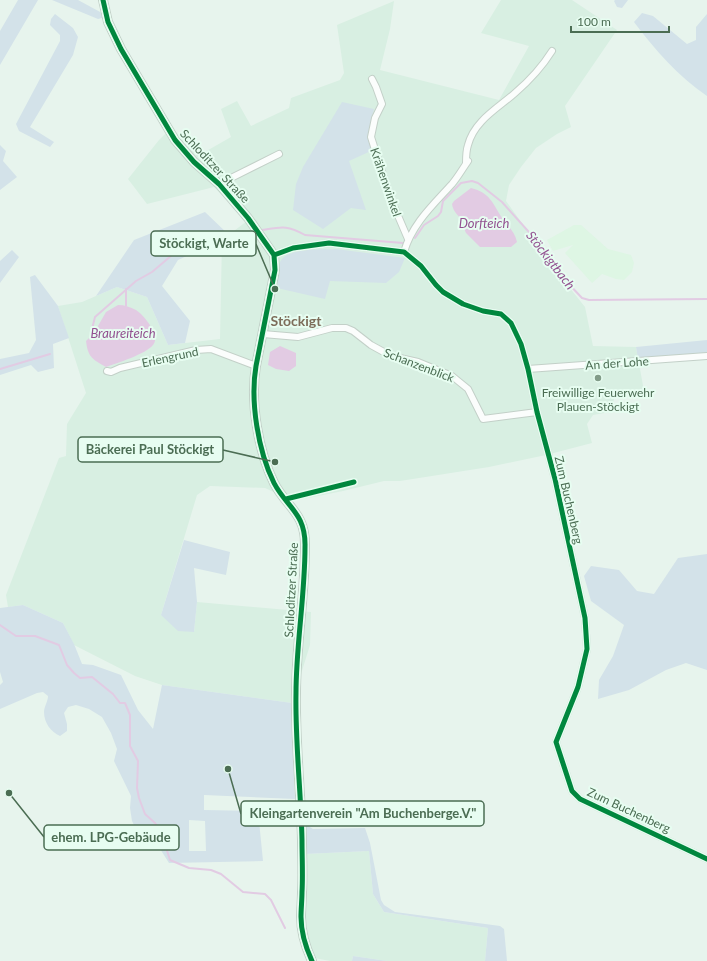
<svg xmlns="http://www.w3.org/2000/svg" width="707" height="961" viewBox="0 0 707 961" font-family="Lato,sans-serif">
  <rect width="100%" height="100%" fill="#e7f4ed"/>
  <path fill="#d8efe2" d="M 501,0 L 572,0 L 617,30 L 565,106 L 571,127 L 557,134 L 536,148 L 521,167 L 509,185 L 506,201 L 557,272 L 585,307 L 593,346 L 636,347 L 644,391 L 616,393 L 610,412 L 593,415 L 587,424 L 592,443 L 546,455 L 489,467 L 400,481 L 384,481 L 343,491 L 298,500 L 276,493 L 265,488 L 210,486 L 197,495 L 161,615 L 194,632 L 197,602 L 311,612 L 310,645 L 292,703 L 162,685 L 135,676 L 74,645 L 63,623 L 23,605 L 8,607 L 6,595 L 59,458 L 66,456 L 67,424 L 86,393 L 58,306 L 82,302 L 117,287 L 147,297 L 168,345 L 220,339 L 222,240 L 247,221 L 214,187 L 147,204 L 128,179 L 159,140 L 172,127 L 183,141 L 203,153 L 231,137 L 221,109 L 237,101 L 251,126 L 289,108 L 291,98 L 340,80 L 344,73 L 337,25 L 394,1 L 390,29 L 380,70 L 499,100 L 529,46 L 481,33 Z
    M 369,851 L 373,894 L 384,912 L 488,928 L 485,961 L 387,961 L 353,956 L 352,961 L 330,961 L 315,958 L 308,939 L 305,917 L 305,854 Z"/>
  <path fill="#def6e4" d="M 574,225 L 581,225 L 608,249 L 631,255 L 634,263 L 632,272 L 624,280 L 616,279 L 602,274 L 592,283 L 565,253 L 573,245 L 553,251 L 547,240 Z"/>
  <path fill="#d3e2e9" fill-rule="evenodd" d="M 18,0 L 38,0 L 0,65 L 0,31 Z
    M 52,0 L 78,0 L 102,13 L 102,18 L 98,19 Z
    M 615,0 L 628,0 L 622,8 L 617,7 L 614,1 Z
    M 642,13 L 653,16 L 687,44 L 696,40 L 696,27 L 707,14 L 707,96 C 678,76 655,50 634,22 Z
    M 55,14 L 73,28 L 78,37 L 73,55 L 30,127 L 54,142 L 50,147 L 19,131 L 16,124 L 60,41 L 60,35 L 50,25 L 51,19 Z
    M 342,102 L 374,109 L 368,134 L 371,151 L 349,161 L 366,210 L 351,208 L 323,229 L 293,210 L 296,184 L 303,167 Z
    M 0,145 L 6,151 L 3,161 L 17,177 L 0,190 Z
    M 205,212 L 229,235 L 222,240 L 178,260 L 162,286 L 190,321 L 185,343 L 168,345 L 147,297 L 117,287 L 96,296 L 134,240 Z
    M 336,249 L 405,258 L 399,272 L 386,283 L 330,281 L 325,299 L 277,288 C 278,281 277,268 280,262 C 287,247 322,250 336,249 Z
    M 12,250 L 19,257 L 0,283 L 0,261 Z
    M 35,275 L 58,306 L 69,338 L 53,344 L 54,368 L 38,372 L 31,365 L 0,375 L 0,359 L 29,353 L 36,340 L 30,277 Z
    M 707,340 L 707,353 L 638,359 L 636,347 Z
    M 184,540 L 230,552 L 226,575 L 194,568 L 197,602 L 194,632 L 178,631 L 161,615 Z
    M 707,554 L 707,670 L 686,663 L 666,670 L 629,690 L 598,699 L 599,680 L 613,656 L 624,625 L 591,601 L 584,576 L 591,566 L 619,570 L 637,591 L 654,594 L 678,558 Z
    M 23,605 L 63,623 L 74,644 L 82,664 L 93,665 L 121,675 L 138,710 L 153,729 L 162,685 L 292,703 L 295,799 L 204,795 L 204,810 L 258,811 L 263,861 L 169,863 L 157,844 L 148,834 L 137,831 L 132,821 L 130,808 L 131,796 L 114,761 L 117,749 L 111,733 L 102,717 L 89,709 L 76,705 L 68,707 L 64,713 L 67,724 L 67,731 L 60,736 C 51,732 44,723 44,712 C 44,707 48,701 48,696 L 43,692 L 37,693 L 0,709 L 0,685 L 3,682 L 0,672 L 0,608 ZM 189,820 L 205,821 L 206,851 L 189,851 Z
    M 305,824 L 313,829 L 365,828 L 370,843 L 381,900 L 384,905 L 395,912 L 500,926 L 504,929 L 507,961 L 485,961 L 488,928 L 384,912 L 373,894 L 369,851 L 305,854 Z
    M 353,956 L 387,961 L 352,961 Z"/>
  <path fill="#e2cbe3" d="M 471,188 C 490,193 492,202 502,218 C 508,226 515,232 517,242 L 511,247 L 480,247 L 466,233 L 463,226 L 465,221 C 459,217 453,212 452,204 L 454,201 Z
    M 118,305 C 125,305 130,307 136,310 C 144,315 161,336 153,345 C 146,354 117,363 106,367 C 92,359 88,357 86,341 L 94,333 L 106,312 Z
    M 280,346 L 296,353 L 296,366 L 289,371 L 276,369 L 268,365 L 270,352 Z"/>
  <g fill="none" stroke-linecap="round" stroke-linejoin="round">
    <path stroke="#e2cbe3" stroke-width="2" d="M 262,230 C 282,227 287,225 305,235 L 403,243
      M 415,238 L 424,225 L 438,216 L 441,212 L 443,201 L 461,183 L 472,181 L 478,183 L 502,202 L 537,241 L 542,249 L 566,281 L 582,298 L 589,300 L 707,299
      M 126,306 L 126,289
      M 94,333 L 92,329 L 95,317 L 136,281 L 152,272 L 178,250 L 197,239 L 214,236 L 236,236 L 254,233
      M 0,369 L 50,354
      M 0,625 L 16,636 L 35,636 L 59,645 L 67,665 L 74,673 L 80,678 L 92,677 L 113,694 L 120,703 L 125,703 L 130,715 L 130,746 L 138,761 L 137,788 L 139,798 L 145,814 L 155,823 L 161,832 L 170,860 L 189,868 L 211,870 L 221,874 L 243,892 L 265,894 L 271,900 L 285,928"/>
    <g stroke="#c3d0c8" stroke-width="8">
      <path id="street" d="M 372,79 L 376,87 L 382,104 L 375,118 L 371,137 L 390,197 L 408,239
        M 466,163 C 466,158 466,151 468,145 C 474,121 498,108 515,93 C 529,81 542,67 552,51
        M 219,184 L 279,154
        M 404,252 C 412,224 433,205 452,184 C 458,177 463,168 468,161
        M 274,255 L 293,248 L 329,243 L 404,252 L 421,266 L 436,285 L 443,292 L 463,304 L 483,311 L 501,314 L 511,323 L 521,344 L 528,369 L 537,412 L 555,479 L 585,618 L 587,649 L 578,687 L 556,742 L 572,791 L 580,799 L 707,859
        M 263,334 L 298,337 L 332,328 L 346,328 L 353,331 L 371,345 L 391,356 L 418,362 L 452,376 L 468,389 L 483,419 L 537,412
        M 528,369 L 707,356
        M 107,371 L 111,372 L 120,368 L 196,350 L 211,349 L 256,366"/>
    </g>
    <g stroke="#c2d1c8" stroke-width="10">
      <path id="secondary" d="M 103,0 L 108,22 L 121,49 L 175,140 L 194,162 L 219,184 L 248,218 L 274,255 L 275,270 L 256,366 C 250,401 258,451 274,483 C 287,508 306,513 305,547 C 305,596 296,645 296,693 C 295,742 301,791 302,840 C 302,858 303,875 302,892 C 302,900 301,909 301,917 C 301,932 306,948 312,961"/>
    </g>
    <use href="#street" stroke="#fbfdfc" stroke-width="6"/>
    <use href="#secondary" stroke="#fbfdfc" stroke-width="8"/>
    <g stroke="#e7fdf1" stroke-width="8">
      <path id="cycleway" d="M 103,0 L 108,22 L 121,49 L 175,140 L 194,162 L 219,184 L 248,218 L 274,255 L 275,270 L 256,366 C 250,401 258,451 274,483 C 287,508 306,513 305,547 C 305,596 296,645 296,693 C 295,742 301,791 302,840 C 302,858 303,875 302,892 C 302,900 301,909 301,917 C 301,932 306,948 312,961
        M 274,255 L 293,248 L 329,243 L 404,252 L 421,266 L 436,285 L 443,292 L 463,304 L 483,311 L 501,314 L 511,323 L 521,344 L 528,369 L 537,412 L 555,479 L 585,618 L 587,649 L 578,687 L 556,742 L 572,791 L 580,799 L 707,859
        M 286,499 L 354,482"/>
    </g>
    <use href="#cycleway" stroke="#00873e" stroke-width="5"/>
  </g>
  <circle fill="#829c89" stroke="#e7fdf1" stroke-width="1.5" cx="598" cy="378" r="4"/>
  <g text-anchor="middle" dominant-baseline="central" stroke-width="4" stroke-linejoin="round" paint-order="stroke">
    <g font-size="12" fill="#4b6d53" stroke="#e7fdf1">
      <text transform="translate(215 166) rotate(47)">Schloditzer Straße</text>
      <text transform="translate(386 182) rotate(71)">Krähenwinkel</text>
      <text transform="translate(170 357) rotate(-12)">Erlengrund</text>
      <text transform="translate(617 363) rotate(-4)">An der Lohe</text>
      <text transform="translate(419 365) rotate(21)">Schanzenblick</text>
      <text transform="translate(569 500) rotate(77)">Zum Buchenberg</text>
      <text transform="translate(291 590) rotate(-87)">Schloditzer Straße</text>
      <text transform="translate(629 810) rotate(25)">Zum Buchenberg</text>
    </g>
    <g font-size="12" fill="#4b6d53" stroke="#e7fdf1">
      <text x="598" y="392">Freiwillige Feuerwehr<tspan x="598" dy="14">Plauen-Stöckigt</tspan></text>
    </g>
    <g font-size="13" font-style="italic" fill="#925190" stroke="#e7fdf1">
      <text x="484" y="223">Dorfteich</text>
      <text transform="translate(551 260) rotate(52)">Stöckigtbach</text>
      <text x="123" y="333">Braureiteich</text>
    </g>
    <g font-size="14" font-weight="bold" fill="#7d6d5a" stroke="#e7fdf1">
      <text x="296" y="320">Stöckigt</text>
    </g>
  </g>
  <path fill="none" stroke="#4b6d53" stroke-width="1.5" d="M275 289L256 244M275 462L223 450M228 769L241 814M9 793L44 837"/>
  <g fill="#4b6d53" stroke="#e7fdf1" stroke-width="1.5">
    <circle cx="275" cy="289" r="4"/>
    <circle cx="275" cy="462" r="4"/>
    <circle cx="228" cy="769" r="4"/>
    <circle cx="9" cy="793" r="4"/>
  </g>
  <g fill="#e7fdf1" stroke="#4b6d53" stroke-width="1.5">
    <rect x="151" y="231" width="105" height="25" rx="4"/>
    <rect x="78" y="437" width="145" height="25" rx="4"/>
    <rect x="241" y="801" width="243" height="25" rx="4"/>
    <rect x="44" y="825" width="135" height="25" rx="4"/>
  </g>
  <g font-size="13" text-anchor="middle" font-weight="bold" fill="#4b6d53">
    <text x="204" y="248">Stöckigt, Warte</text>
    <text x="150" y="454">Bäckerei Paul Stöckigt</text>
    <text x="363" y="818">Kleingartenverein "Am Buchenberge.V."</text>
    <text x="111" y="842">ehem. LPG-Gebäude</text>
  </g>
  <path d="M571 26v6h98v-6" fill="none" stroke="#4b6d53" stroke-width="2"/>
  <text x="577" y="26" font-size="12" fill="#4b6d53" stroke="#e7fdf1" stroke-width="3" paint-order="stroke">100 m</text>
</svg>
